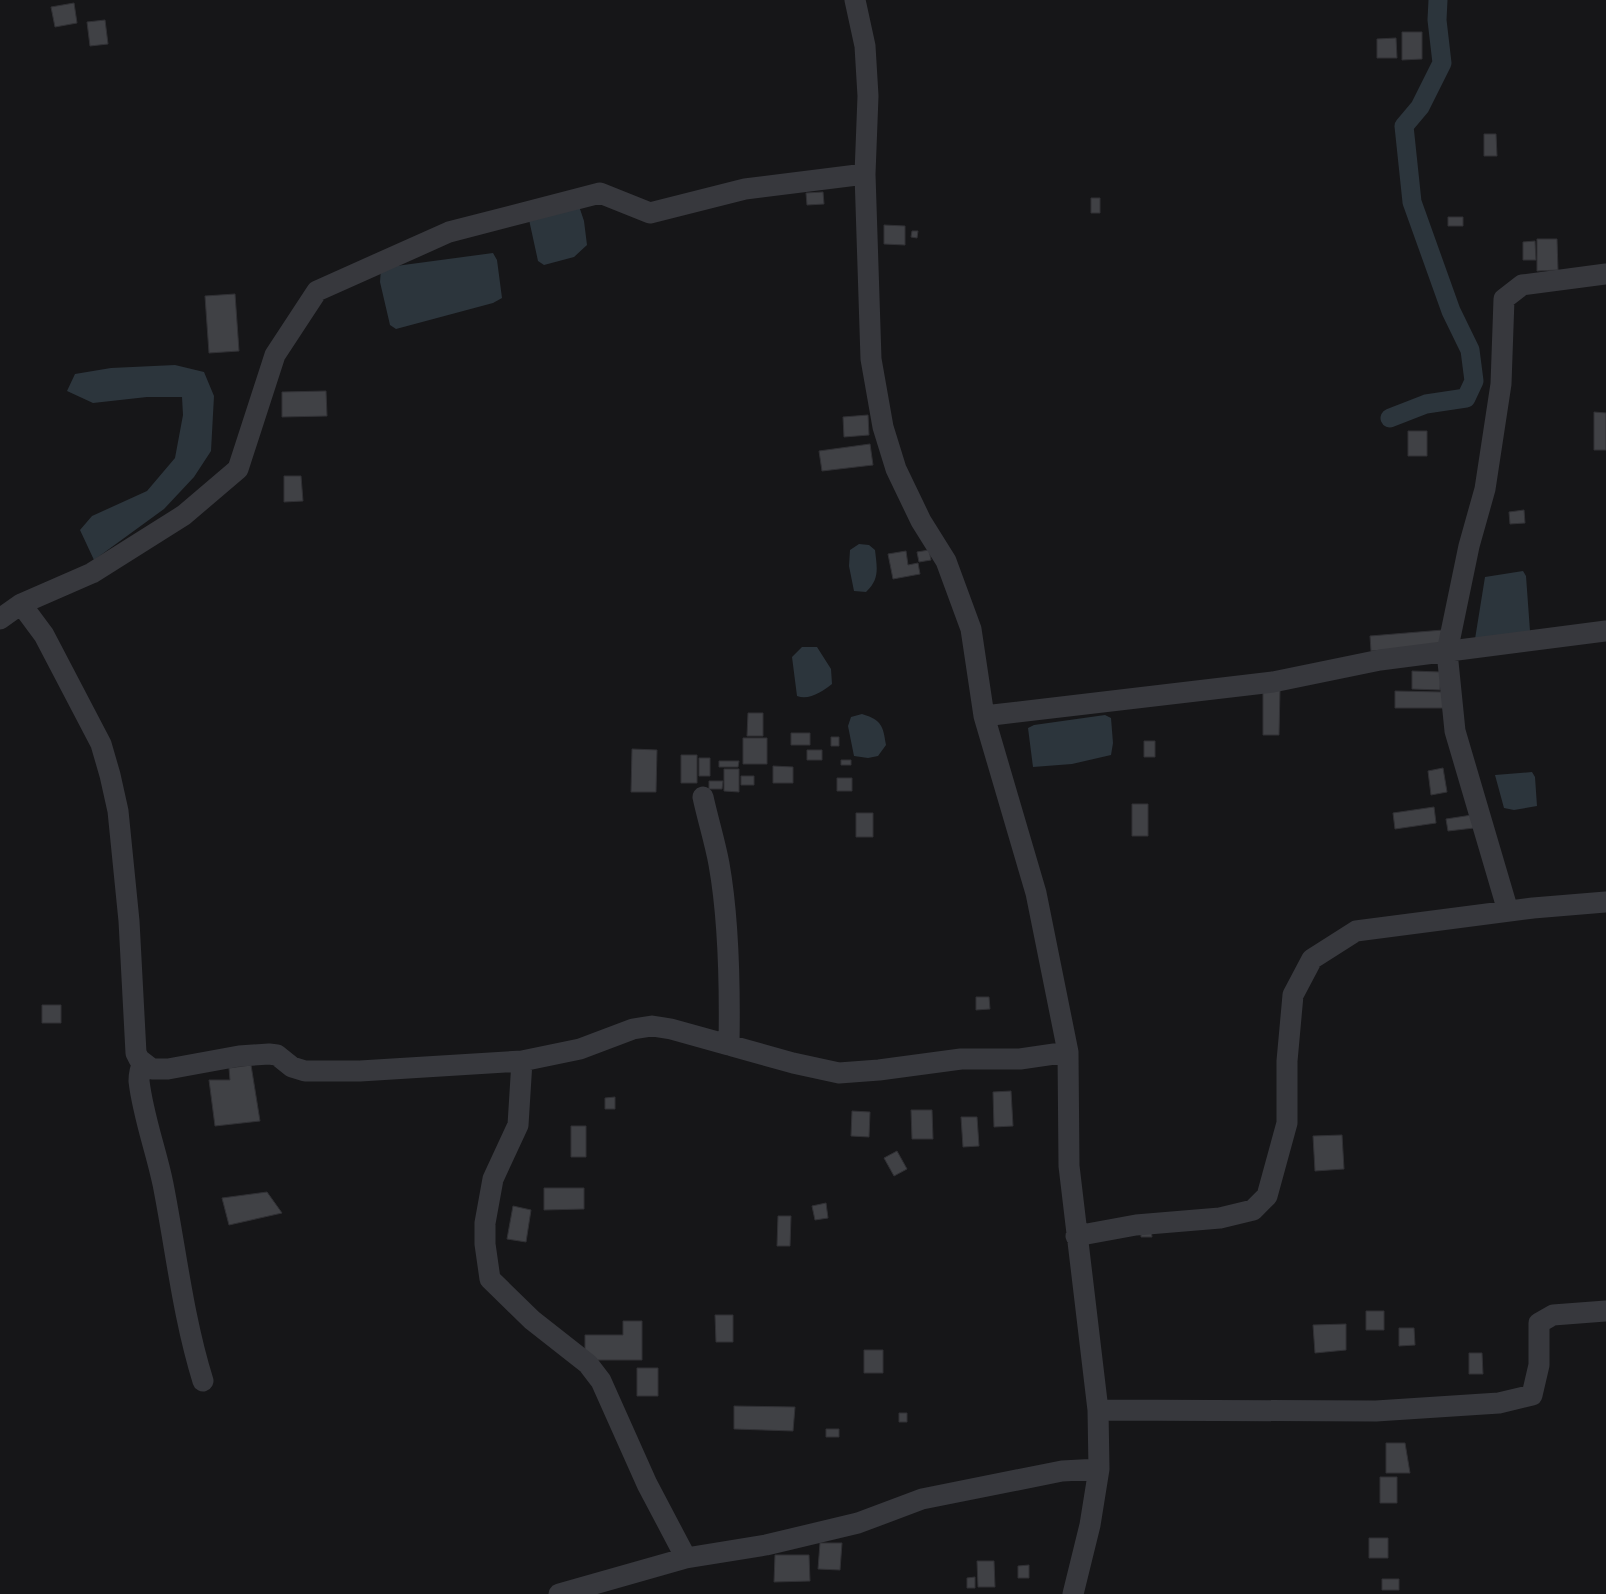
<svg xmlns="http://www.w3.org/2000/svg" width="1606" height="1594" viewBox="0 0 1606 1594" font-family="'Sofia Sans Condensed',sans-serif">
  <rect width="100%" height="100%" fill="#161618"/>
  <path fill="#2c353c" d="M 579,206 L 584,221 L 587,245 L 574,257 L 544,265 L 538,261 L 528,215 Z
    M 493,253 L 497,260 L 502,298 L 493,303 L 396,329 L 390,325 L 380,282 L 381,268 Z
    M 175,365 L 204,372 L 214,396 L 211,451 L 194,477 L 164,509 L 94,560 L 80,530 L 92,516 L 147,491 L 175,458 L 183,415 L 182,397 L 147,397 L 93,403 L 67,391 L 75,374 L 111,368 Z
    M 859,544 L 869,545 L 875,550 C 877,568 880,579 866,592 L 854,591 L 849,566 L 850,550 Z
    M 1523,571 L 1526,576 L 1530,631 L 1475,639 L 1485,577 Z
    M 802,647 L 817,647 L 831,669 L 832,684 C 823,691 809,701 797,696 L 792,657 Z
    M 862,714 C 882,720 883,726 886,745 L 878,756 L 868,758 L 854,756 L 848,726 L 851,717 Z
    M 1105,715 L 1111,718 L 1113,743 L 1111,755 L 1072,764 L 1033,767 L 1028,728 L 1034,725 Z
    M 1532,772 L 1535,777 L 1537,806 L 1514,810 L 1504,808 L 1495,775 Z"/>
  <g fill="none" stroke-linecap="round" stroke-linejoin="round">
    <path stroke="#2c353c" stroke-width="19" d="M 1390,418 L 1426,404 L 1466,398 L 1474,381 L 1470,350 L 1451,311 L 1412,202 L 1404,126 L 1420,107 L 1442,63 L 1437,20 L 1438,0"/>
  </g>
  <path fill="#404145" stroke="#303034" d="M 74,3 L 77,23 L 55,27 L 51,7 Z
    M 105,20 L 108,44 L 90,46 L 87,22 Z
    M 1402,32 L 1422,32 L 1422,59 L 1402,60 Z
    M 1396,38 L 1397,58 L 1377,58 L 1377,39 Z
    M 1484,134 L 1496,134 L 1497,156 L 1484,156 Z
    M 823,192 L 824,204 L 807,205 L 806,193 Z
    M 1091,198 L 1100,198 L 1100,213 L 1091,213 Z
    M 1448,217 L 1463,217 L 1463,226 L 1448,226 Z
    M 884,225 L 905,226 L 905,245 L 884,244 Z
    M 912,231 L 918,231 L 917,238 L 911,237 Z
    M 1537,239 L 1557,239 L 1558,270 L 1537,271 Z
    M 1535,241 L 1536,260 L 1523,260 L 1523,242 Z
    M 235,294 L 239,351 L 209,353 L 205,296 Z
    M 326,391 L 327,416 L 282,417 L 282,392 Z
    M 1594,412 L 1606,413 L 1606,450 L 1594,450 Z
    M 868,415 L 869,435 L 844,437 L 843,417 Z
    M 1408,431 L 1427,431 L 1427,456 L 1408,456 Z
    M 870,444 L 873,465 L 822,471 L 819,451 Z
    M 284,476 L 301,476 L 303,501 L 284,502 Z
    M 1524,510 L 1525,523 L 1510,524 L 1509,512 Z
    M 929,550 L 931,560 L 919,562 L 917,552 Z
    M 906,551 L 908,565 L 918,563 L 920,574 L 893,579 L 888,554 Z
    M 1443,630 L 1444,646 L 1371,651 L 1370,636 Z
    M 1412,671 L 1441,672 L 1440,690 L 1412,689 Z
    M 1263,689 L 1280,689 L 1279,735 L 1263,735 Z
    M 1395,691 L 1443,692 L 1443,708 L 1395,708 Z
    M 748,713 L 763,713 L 763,736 L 747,736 Z
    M 791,733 L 810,733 L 810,745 L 791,745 Z
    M 831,737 L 839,737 L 839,746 L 831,746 Z
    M 743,738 L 767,738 L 767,764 L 743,764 Z
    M 1144,741 L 1155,741 L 1155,757 L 1144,757 Z
    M 632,749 L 657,750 L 656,792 L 631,792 Z
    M 807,750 L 822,750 L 822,760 L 807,760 Z
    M 681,755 L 697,755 L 697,783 L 681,783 Z
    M 699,758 L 710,758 L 710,776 L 699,776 Z
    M 841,760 L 851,760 L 851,765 L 841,765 Z
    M 719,761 L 739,761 L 738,767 L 719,767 Z
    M 773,766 L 793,767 L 793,783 L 773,783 Z
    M 1443,768 L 1447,792 L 1431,795 L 1428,771 Z
    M 724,769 L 739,769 L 739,792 L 724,791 Z
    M 741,776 L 754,776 L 754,785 L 741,785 Z
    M 837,778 L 852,778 L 852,791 L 837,791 Z
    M 709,781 L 723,781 L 722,789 L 709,789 Z
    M 1132,804 L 1148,804 L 1148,836 L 1132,836 Z
    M 1434,807 L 1436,823 L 1395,829 L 1393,813 Z
    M 856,813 L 873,813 L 873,837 L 856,837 Z
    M 1472,815 L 1474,828 L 1448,831 L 1446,819 Z
    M 976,997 L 989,997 L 990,1009 L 976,1010 Z
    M 42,1005 L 61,1005 L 61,1023 L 42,1023 Z
    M 251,1065 L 260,1121 L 215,1126 L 209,1080 L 230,1080 L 229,1068 Z
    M 1011,1091 L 1013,1126 L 994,1127 L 993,1092 Z
    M 615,1097 L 615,1109 L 605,1109 L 605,1098 Z
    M 911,1110 L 932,1110 L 933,1139 L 912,1139 Z
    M 852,1111 L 870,1112 L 869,1137 L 851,1136 Z
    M 961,1117 L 977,1117 L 979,1146 L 963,1147 Z
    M 571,1126 L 586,1126 L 586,1157 L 571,1157 Z
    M 1342,1135 L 1344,1169 L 1315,1171 L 1313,1136 Z
    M 897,1151 L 907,1169 L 894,1176 L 884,1158 Z
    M 544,1188 L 584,1188 L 584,1209 L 544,1210 Z
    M 267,1192 L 282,1213 L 229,1225 L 222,1198 Z
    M 826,1203 L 828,1218 L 815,1220 L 812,1206 Z
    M 513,1206 L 531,1210 L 526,1242 L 507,1239 Z
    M 778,1216 L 791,1216 L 790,1246 L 777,1246 Z
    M 1141,1230 L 1151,1230 L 1152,1237 L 1141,1237 Z
    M 1366,1311 L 1384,1311 L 1384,1330 L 1366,1330 Z
    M 715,1315 L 733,1315 L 733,1342 L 716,1342 Z
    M 623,1321 L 642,1321 L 642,1360 L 585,1360 L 585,1335 L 623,1335 Z
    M 1346,1324 L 1346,1350 L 1315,1353 L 1313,1325 Z
    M 1399,1328 L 1414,1328 L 1415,1345 L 1399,1346 Z
    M 864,1350 L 883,1350 L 883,1373 L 864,1373 Z
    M 1469,1353 L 1482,1353 L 1483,1374 L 1469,1374 Z
    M 637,1368 L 658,1368 L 658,1396 L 637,1396 Z
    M 734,1406 L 795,1407 L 793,1431 L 734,1429 Z
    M 899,1413 L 907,1413 L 907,1422 L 899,1422 Z
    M 826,1429 L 839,1429 L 839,1437 L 826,1437 Z
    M 1386,1443 L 1405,1443 L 1410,1473 L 1386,1473 Z
    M 1380,1477 L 1397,1477 L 1397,1503 L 1380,1503 Z
    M 1369,1538 L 1388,1538 L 1388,1558 L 1369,1558 Z
    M 820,1543 L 842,1543 L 840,1570 L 818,1569 Z
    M 775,1555 L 809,1555 L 810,1581 L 774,1582 Z
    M 977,1561 L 994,1561 L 995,1587 L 978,1587 Z
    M 1029,1565 L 1029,1578 L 1018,1578 L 1018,1566 Z
    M 975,1577 L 975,1588 L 967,1588 L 967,1578 Z
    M 1382,1579 L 1399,1579 L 1399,1590 L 1382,1590 Z"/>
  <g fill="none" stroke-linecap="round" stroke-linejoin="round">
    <path stroke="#37383d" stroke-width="21" d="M 855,0 L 865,46 L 868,96 L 865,174 L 871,359 L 883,427 L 896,469 L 921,521 L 946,561 L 971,629 L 984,716 L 1036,893 L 1068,1052 L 1069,1166 L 1098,1410 L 1099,1469 L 1090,1525 L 1073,1594
      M 21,604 L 92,573 L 184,515 L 238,469 L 275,355 L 317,291 L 449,232 L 600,193 L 650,213 L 745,189 L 865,174
      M 0,619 L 21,604 L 44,635 L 101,744 L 110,775 L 118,811 L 129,921 L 136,1053 L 139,1059 L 152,1069 L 168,1069 L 239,1056 L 269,1054 L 277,1055 L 292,1067 L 305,1071 L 360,1071 L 522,1061 L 580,1049 L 633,1029 L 652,1026 L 671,1029 L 793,1063 L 839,1073 L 879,1070 L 961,1059 L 1020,1059 L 1068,1052
      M 984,716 L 1273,682 L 1380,660 L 1606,631
      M 703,797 C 708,820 715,842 719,864 C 729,920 730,988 729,1045
      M 1508,911 L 1455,731 L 1447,652 L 1469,546 L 1485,489 L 1501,384 L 1504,299 L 1522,285 L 1606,274
      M 522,1061 L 518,1125 L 493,1179 L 485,1223 L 485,1244 L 490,1279 L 532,1320 L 588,1364 L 601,1381 L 647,1484 L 686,1558
      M 143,1063 C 140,1069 139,1074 139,1081 C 143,1116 156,1150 163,1184 C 176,1250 183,1317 203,1381
      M 1076,1236 L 1136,1225 L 1220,1218 L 1253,1210 L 1267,1196 L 1287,1123 L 1287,1061 L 1293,995 L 1312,959 L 1356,931 L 1533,908 L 1606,902
      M 1098,1410 L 1376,1411 L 1499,1403 L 1532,1395 L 1539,1365 L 1539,1323 L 1553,1315 L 1606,1311
      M 559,1594 L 686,1558 L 766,1545 L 858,1523 L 922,1499 L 1062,1471 L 1099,1469"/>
  </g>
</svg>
